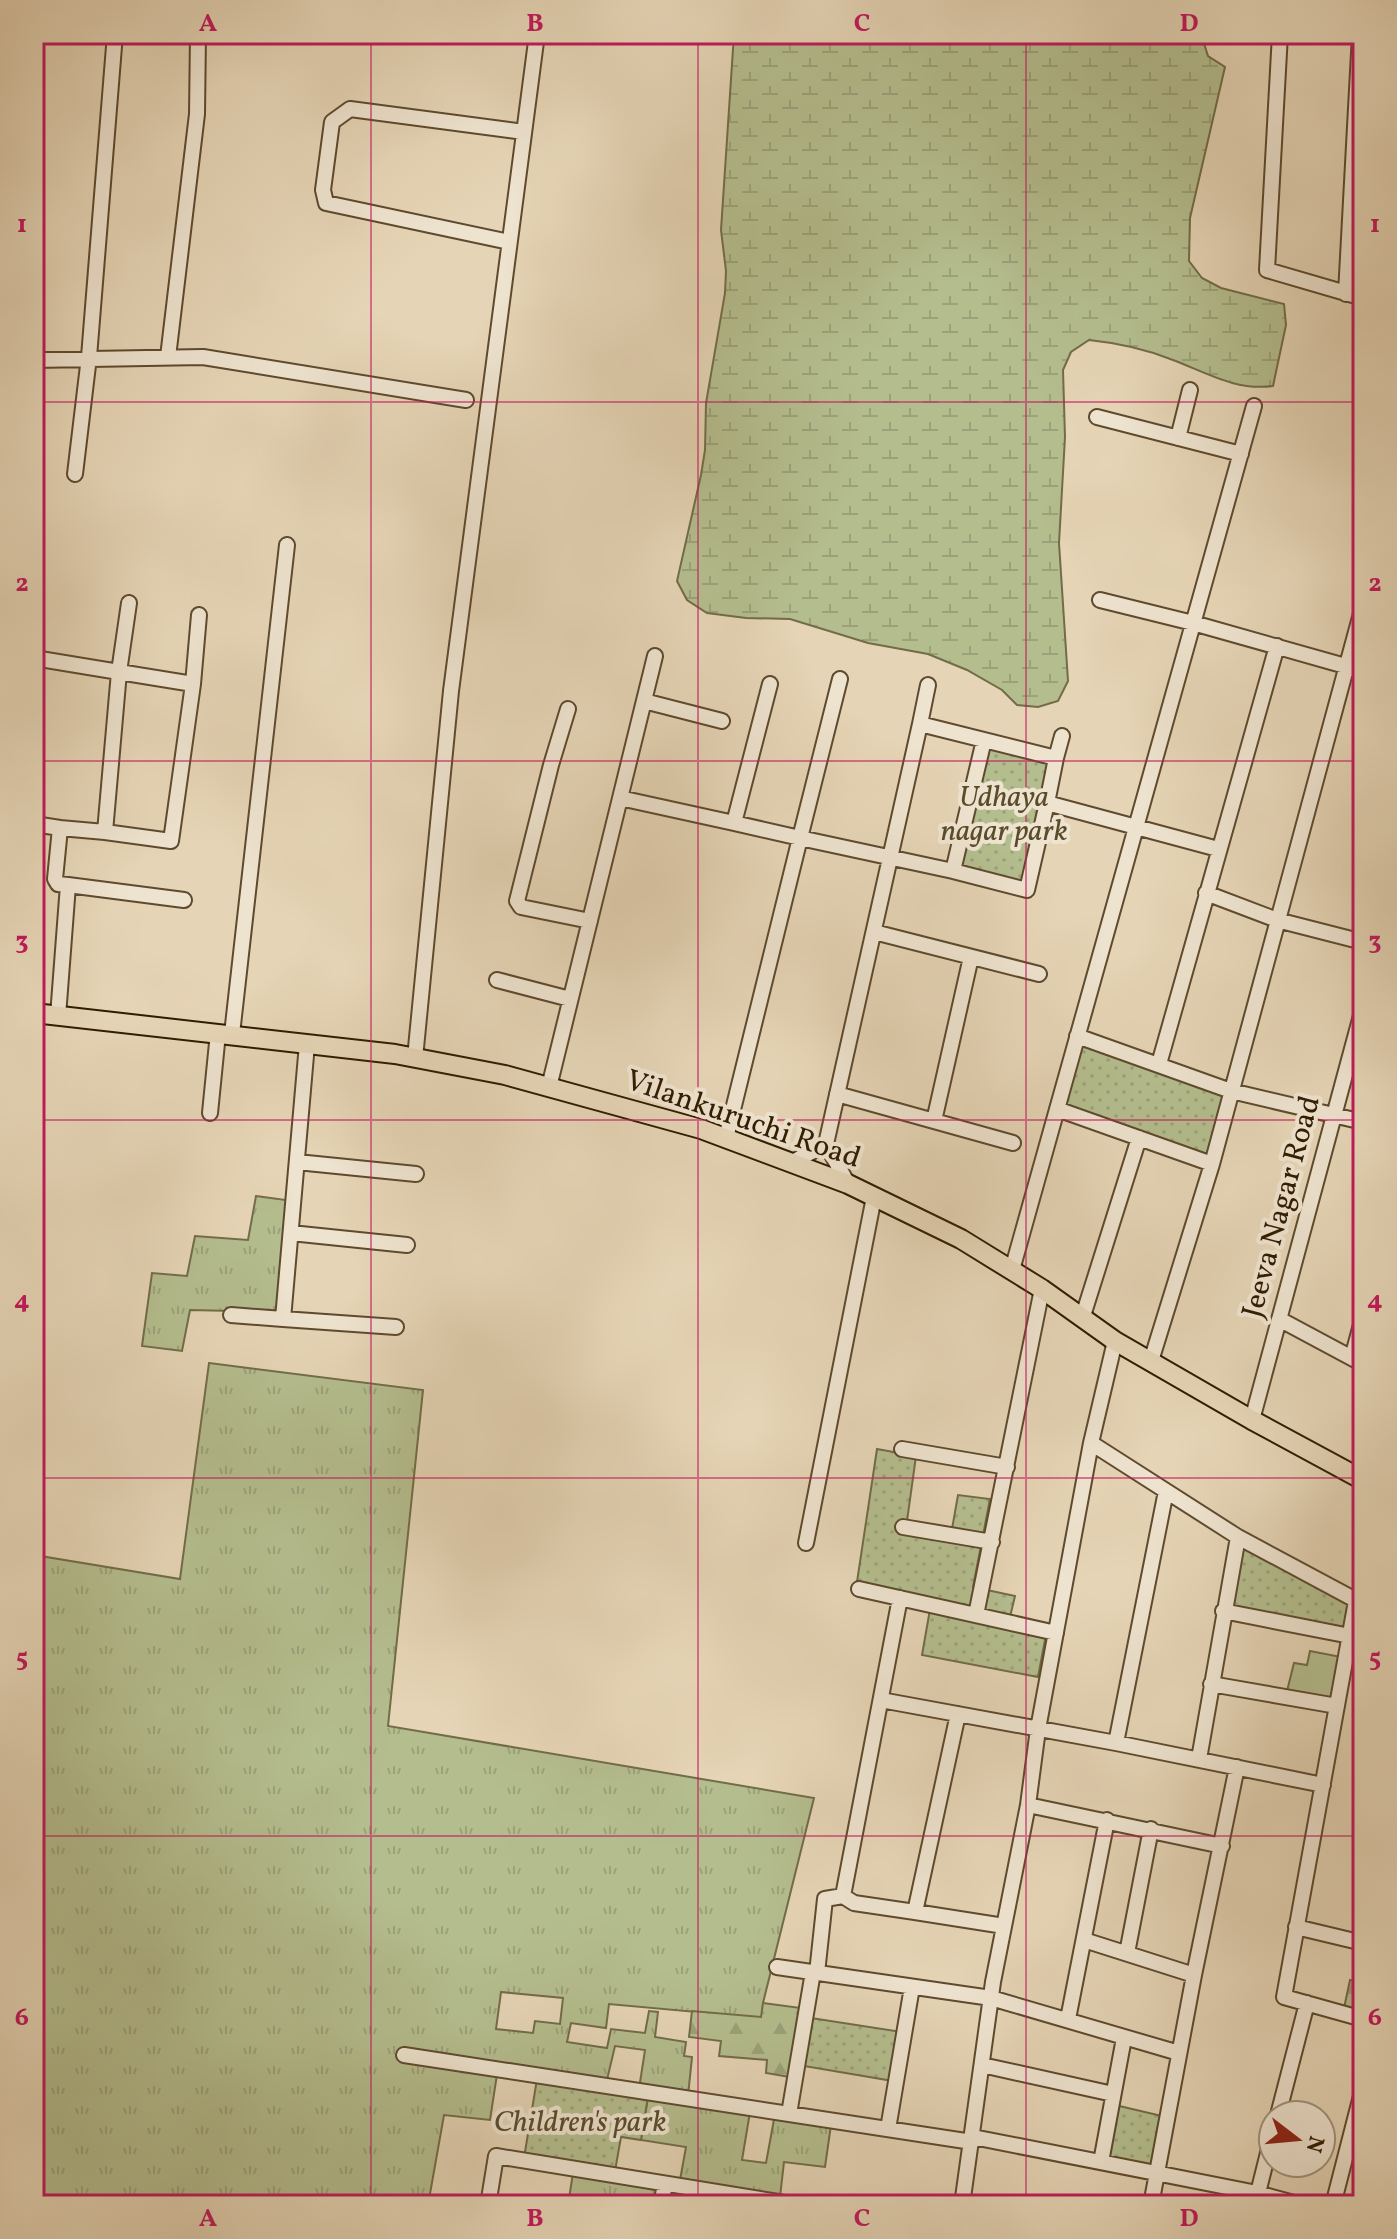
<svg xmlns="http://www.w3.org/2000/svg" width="1397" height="2239" viewBox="0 0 1397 2239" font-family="Vollkorn,serif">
  <defs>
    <pattern id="grass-tufts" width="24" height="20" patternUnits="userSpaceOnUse" patternTransform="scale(2)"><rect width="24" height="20" fill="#b4bd8e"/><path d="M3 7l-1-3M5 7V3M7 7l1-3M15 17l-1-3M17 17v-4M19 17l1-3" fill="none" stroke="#9ba279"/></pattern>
    <pattern id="forest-firs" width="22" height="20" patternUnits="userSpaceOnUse" patternTransform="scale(2)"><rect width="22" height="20" fill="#b4bd8e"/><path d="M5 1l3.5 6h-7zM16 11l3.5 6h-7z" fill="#9ba279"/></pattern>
    <pattern id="wetland-marsh" width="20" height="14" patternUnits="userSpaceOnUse" patternTransform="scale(2)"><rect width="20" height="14" fill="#b4bd8e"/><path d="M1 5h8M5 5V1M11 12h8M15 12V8" fill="none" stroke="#9ba279"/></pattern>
    <pattern id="park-dots" width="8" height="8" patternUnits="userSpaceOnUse" patternTransform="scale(2)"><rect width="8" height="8" fill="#b4bd8e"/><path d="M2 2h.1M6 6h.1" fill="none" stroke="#9ba279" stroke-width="1.8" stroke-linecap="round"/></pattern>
  </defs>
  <rect width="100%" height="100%" fill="#e5d4b5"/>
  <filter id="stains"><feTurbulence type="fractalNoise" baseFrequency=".0025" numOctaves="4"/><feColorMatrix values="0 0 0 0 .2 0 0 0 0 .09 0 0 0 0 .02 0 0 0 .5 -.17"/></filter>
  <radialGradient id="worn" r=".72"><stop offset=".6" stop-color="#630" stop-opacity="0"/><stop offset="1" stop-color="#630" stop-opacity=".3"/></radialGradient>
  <path fill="url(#grass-tufts)" stroke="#726c48" stroke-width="2" fill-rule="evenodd" d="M 256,1196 L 286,1200 L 278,1312 L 190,1310 L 182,1351 L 142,1346 L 152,1273 L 187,1276 L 195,1236 L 248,1240 Z
    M 209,1363 L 423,1390 L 388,1726 L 814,1798 L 763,2003 L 762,2018 L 609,2004 L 606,2028 L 571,2023 L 567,2042 L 607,2048 L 611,2029 L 645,2033 L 649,2011 L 658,2012 L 655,2037 L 686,2042 L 684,2056 L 692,2057 L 688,2096 L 751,2106 L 742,2160 L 766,2163 L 775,2114 L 831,2125 L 825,2167 L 784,2162 L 780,2197 L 773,2205 L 668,2205 L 673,2179 L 680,2180 L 686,2147 L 641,2140 L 649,2091 L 639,2089 L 645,2050 L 615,2046 L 606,2084 L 498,2068 L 490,2120 L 444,2115 L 428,2205 L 34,2205 L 34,1555 L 180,1579 ZM 501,1992 L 563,1998 L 560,2024 L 535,2021 L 533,2033 L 496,2029 Z
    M 573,2173 L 658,2188 L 655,2205 L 568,2205 Z"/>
  <path fill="url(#forest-firs)" stroke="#726c48" stroke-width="2" d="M 1350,1980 L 1363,1982 L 1363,2014 L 1344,2008 Z
    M 763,2003 L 801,2008 L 790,2077 L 766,2073 L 767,2060 L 719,2056 L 721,2041 L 689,2037 L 692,2011 L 761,2017 Z"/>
  <path fill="url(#wetland-marsh)" stroke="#726c48" stroke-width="2" d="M 734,34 L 1201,34 L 1208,56 L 1225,67 L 1190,218 L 1189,261 L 1202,278 L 1221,288 L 1284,304 L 1286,325 L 1273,386 C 1236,391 1207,373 1173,360 C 1146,349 1118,343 1089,340 L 1071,352 L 1063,370 L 1065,437 L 1059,543 L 1068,681 L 1058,701 L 1038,707 L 1017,705 L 1002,690 L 967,670 L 928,654 L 868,643 L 790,619 L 746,618 L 707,613 L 687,600 L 677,581 L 701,475 L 705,450 L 706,403 L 725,293 L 726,271 L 721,230 Z"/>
  <path fill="url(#park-dots)" stroke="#726c48" stroke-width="2" d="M 987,744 L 1051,761 L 1021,886 L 957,869 Z
    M 1081,1042 L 1224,1094 L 1207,1158 L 1064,1106 Z
    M 877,1449 L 916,1456 L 907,1521 L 952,1529 L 958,1495 L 990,1499 L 973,1587 L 1015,1596 L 1010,1617 L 1048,1624 L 1038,1677 L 922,1655 L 932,1598 L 857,1582 Z
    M 1241,1547 L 1351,1605 L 1346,1634 L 1228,1610 Z
    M 811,2018 L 902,2032 L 893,2081 L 804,2066 Z
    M 538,2073 L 649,2090 L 641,2140 L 621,2137 L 615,2171 L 524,2158 Z
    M 1115,2105 L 1162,2116 L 1152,2169 L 1104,2159 Z"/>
  <path fill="#b4bd8e" stroke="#726c48" stroke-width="2" d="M 1310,1651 L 1341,1657 L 1334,1699 L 1287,1691 L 1294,1663 L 1307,1665 Z"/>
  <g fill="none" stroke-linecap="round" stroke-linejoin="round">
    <g stroke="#5e4a2e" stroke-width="18">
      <path id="minor" d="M 1280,34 L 1267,270 L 1363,298
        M 509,242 L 326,203 L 323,190 L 332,122 L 350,109 L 524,132
        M 1346,294 L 1360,34
        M 168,357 L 197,114 L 198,34
        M 34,360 L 203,357 L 466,400
        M 1097,417 L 1241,454
        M 1178,438 L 1190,390
        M 75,474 L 89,357 L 115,34
        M 1100,600 L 1193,623 L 1363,671
        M 34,658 L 119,672 L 129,603
        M 193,684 L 199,615
        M 770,684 L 734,823 L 800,838 L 840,679
        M 644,701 L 722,721
        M 568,709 L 551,765 L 517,901 L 521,907 L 590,921
        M 920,724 L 928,685
        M 1056,758 L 1062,736
        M 620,798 L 734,823
        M 34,824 L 60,828
        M 953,871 L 984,740
        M 68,885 L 184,900
        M 1206,893 L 1277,920 L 1363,942
        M 874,932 L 1039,974
        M 497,980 L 570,999
        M 58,1016 L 68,885 L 58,884 L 55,879 L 60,828 L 105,832 L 119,672 L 193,684 L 171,841 L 105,832
        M 232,1034 L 287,545
        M 1077,1036 L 1231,1091 L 1363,1122
        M 307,1044 L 283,1319 L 396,1327
        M 415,1058 L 451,691 L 537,34
        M 1159,1064 L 1277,646
        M 549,1087 L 655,656
        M 837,1094 L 934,1121 L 971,957
        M 1057,1109 L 1212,1164
        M 210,1113 L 218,1033
        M 934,1121 L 1013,1143
        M 726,1138 L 800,838 L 953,871 L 1027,890 L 1047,803 L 1218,849
        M 297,1162 L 416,1174
        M 791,1163 L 826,1144
        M 848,1184 L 826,1144 L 920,724 L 1056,758 L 1047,803
        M 291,1233 L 407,1245
        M 1012,1270 L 1254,406
        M 231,1315 L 283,1319
        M 1082,1319 L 1139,1138
        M 1279,1319 L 1363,1364
        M 1352,1358 L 1363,1317
        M 1151,1361 L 1212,1164 L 1363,606
        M 1252,1420 L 1363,1008
        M 1091,1443 L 1238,1537 L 1363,1604
        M 902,1449 L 1007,1467
        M 903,1527 L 992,1542
        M 806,1543 L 874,1197
        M 859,1589 L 1056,1633
        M 900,1598 L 843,1896 L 854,1903 L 915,1912
        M 1356,1601 L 1284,1997 L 1363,2019
        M 1223,1611 L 1350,1636
        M 976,1615 L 1042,1289
        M 1211,1684 L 1337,1706
        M 881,1700 L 1116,1743 L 1323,1785
        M 958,1714 L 915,1912 L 1004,1926
        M 1116,1743 L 1166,1491
        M 1199,1759 L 1238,1537
        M 1028,1805 L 1222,1846
        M 1296,1927 L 1363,1943
        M 1084,1940 L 1194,1975
        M 1127,1953 L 1151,1829
        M 777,1967 L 991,1998 L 1179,2053
        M 817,1973 L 825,1899 L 843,1896
        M 1068,2019 L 1107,1820
        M 404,2055 L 972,2142
        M 982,2065 L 1113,2094
        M 789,2114 L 813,1972
        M 1278,2115 L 1307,2003
        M 888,2129 L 912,1987
        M 973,2137 L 1257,2193 L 1301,2205
        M 1101,2162 L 1124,2038
        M 488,2205 L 496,2156 L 797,2205
        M 661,2205 L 665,2184
        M 962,2205 L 993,1982 L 1028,1805 L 1038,1729 L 1091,1443 L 1115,1341
        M 1151,2205 L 1194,1975 L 1237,1767
        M 1255,2205 L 1273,2133
        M 1333,2205 L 1363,2088"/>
    </g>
    <g stroke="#311c01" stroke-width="22">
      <path id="major" d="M 34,1013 L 395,1054 L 505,1075 L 701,1129 L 848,1184 L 961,1239 L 1042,1289 L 1115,1341 L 1252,1420 L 1363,1480"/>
    </g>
    <use href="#minor" stroke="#eee3cf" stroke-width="14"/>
    <use href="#major" stroke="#e5d4b5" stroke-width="18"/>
  </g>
  <path fill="none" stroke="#c2185b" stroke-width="2" stroke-opacity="0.55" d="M 371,34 L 371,2205M 698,34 L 698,2205M 1026,34 L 1026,2205M 34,402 L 1363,402M 34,761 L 1363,761M 34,1120 L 1363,1120M 34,1478 L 1363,1478M 34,1836 L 1363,1836"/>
  <g text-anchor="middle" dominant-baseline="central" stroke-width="8" stroke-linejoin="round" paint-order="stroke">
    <g font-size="30" font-style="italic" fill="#584c2b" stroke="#eee3cf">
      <text x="1004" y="798">Udhaya<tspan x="1004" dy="34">nagar park</tspan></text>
      <text x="580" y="2123">Children's park</text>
    </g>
    <g font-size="30" fill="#311c01" stroke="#eee3cf">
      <text transform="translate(743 1120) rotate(19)">Vilankuruchi Road</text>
      <text transform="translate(1282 1207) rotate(-75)">Jeeva Nagar Road</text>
    </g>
  </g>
  <rect width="1397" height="2239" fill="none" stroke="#e5d4b5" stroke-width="88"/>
  <g transform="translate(1297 2139) rotate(106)"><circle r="38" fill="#eee3cf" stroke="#a2937d" stroke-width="2"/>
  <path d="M0-6L14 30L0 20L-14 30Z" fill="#8f2418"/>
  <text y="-12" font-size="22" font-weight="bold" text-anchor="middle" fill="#311c01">N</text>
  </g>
  <rect x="44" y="44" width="1309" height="2151" fill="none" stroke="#c2185b" stroke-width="3"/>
  <g font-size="26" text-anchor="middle" font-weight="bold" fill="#c2185b">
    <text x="208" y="31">A</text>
    <text x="535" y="31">B</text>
    <text x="862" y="31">C</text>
    <text x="1189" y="31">D</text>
    <text x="22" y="232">1</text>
    <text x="1375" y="232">1</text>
    <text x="22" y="591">2</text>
    <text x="1375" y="591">2</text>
    <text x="22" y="949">3</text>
    <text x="1375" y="949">3</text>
    <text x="22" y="1308">4</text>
    <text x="1375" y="1308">4</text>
    <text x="22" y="1666">5</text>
    <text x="1375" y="1666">5</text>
    <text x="22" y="2025">6</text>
    <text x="1375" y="2025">6</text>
    <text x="208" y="2226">A</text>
    <text x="535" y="2226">B</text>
    <text x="862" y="2226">C</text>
    <text x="1189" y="2226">D</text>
  </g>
  <rect width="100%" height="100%" filter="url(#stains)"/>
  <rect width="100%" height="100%" fill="url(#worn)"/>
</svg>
